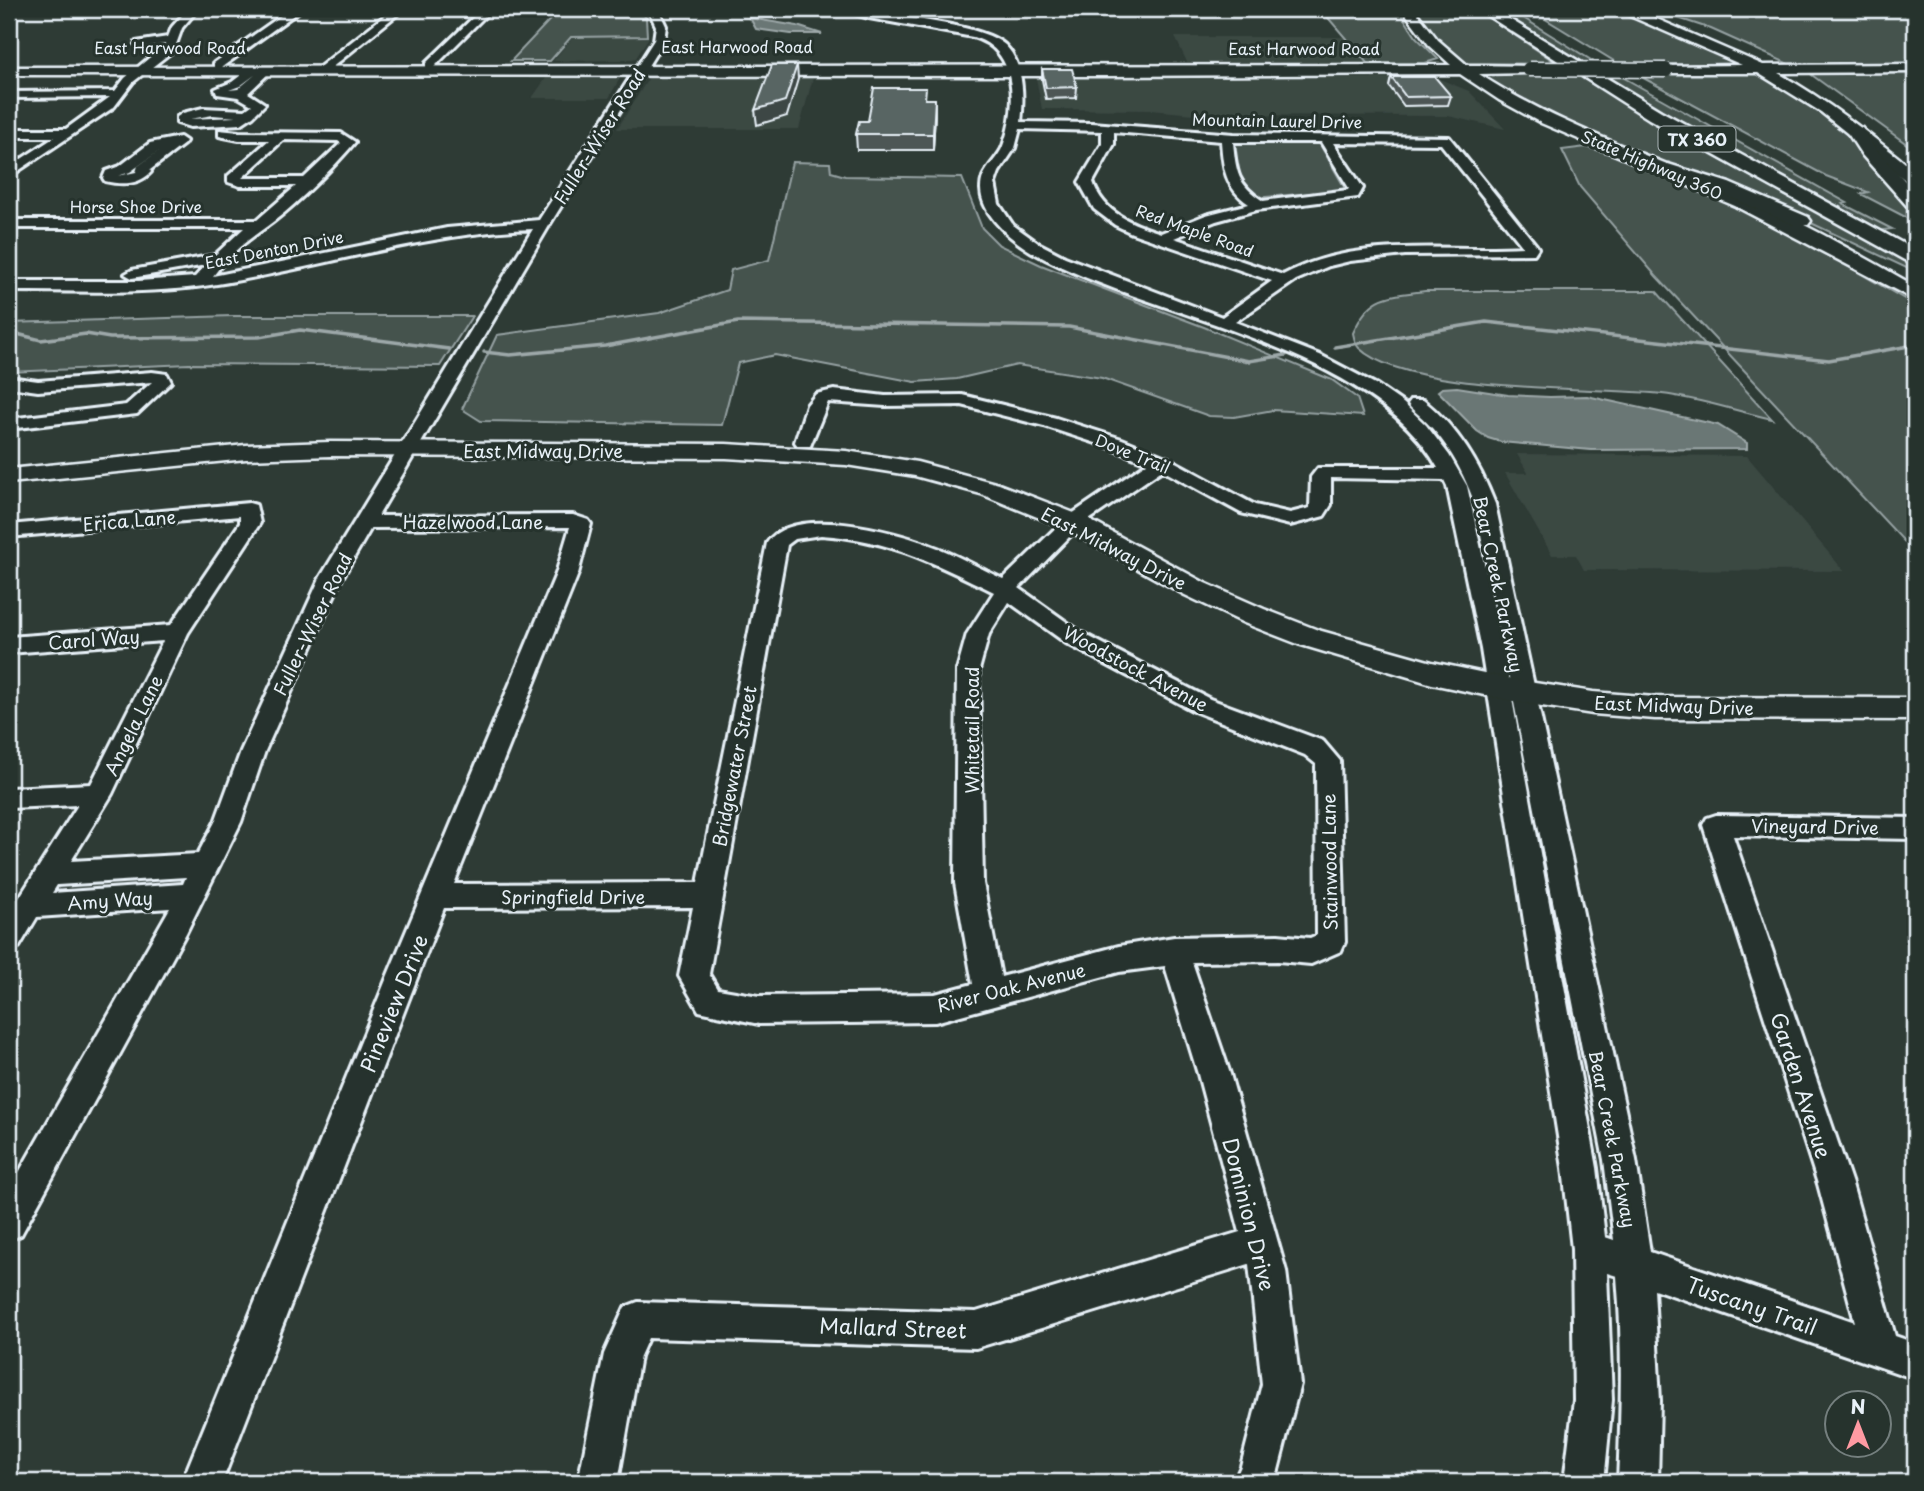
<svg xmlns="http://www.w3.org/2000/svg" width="1924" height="1491" viewBox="0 0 1924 1491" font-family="'Playpen Sans',sans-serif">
  <rect width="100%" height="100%" fill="#2e3b35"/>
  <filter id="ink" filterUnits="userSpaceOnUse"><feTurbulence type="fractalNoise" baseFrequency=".0143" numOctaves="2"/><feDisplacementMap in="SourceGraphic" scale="14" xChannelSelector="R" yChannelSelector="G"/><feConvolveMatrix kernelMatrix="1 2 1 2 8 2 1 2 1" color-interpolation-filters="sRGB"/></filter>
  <g filter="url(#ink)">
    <path fill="#3b4843" d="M 573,37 L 649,37 L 636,58 L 628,60 L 553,61 Z
      M 1175,37 L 1344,37 L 1367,63 L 1187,62 Z
      M 614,73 L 621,76 L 609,98 L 532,98 L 549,74 Z
      M 651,74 L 814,74 L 799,129 L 617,129 Z
      M 1232,77 L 1437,78 L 1469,91 L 1505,129 L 1448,116 L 1205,115 L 1151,110 L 1042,109 L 1036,78 Z
      M 1517,454 L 1747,456 L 1844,571 L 1584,570 L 1576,555 L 1552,555 L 1505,473 L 1528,473 Z"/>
    <path fill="#45524e" stroke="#96a2a3" stroke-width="2" d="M 560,9 L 640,9 L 646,18 L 647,36 L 571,37 L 550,61 L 511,61 Z
      M 1162,9 L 1398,9 L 1416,37 L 1438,59 L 1425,63 L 1367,63 L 1324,13 L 1165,14 Z
      M 1415,9 L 1475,9 L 1558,64 L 1464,63 L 1439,41 Z
      M 1494,9 L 1509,9 L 1599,65 L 1580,65 Z
      M 1529,9 L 1611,9 L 1746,65 L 1619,64 Z
      M 1651,9 L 1915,9 L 1915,150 L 1809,73 L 1711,29 Z
      M 1477,73 L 1575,74 L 1722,161 L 1915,266 L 1915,272 L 1809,222 L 1640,155 L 1534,109 Z
      M 1617,74 L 1847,203 L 1843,204 L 1892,229 L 1877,231 L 1724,149 L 1596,75 Z
      M 1636,74 L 1762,74 L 1819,111 L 1845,132 L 1915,207 L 1915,222 L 1861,194 L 1868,192 L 1826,176 Z
      M 1233,141 L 1318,141 L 1346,190 L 1254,198 L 1233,172 Z
      M 1586,147 C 1705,180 1809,244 1915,305 L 1915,553 L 1656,276 L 1580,187 L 1562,150 Z
      M 792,162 L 830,163 L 831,172 L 845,176 L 962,178 L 982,228 L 999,245 L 1041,265 L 1204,327 L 1332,380 L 1357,398 L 1363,416 L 1273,410 L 1234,417 L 1209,416 L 1102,378 L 1017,365 L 957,379 L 915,382 L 775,355 L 738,363 L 722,425 L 481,421 L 462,409 L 497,335 L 659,313 L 727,290 L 731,270 L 769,260 Z
      M 1425,291 L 1656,291 L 1772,419 C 1736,411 1698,398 1662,394 C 1595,387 1405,393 1359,348 C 1355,344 1354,338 1353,333 C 1370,295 1385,296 1425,291 Z
      M 232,316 L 472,316 L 440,366 L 189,364 L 9,372 L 9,323 Z"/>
    <path fill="#6b7775" stroke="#9da8a9" stroke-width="2" d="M 750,18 L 797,26 L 822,34 L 791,34 L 756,29 Z
      M 1457,387 L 1508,395 L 1550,397 L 1587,396 L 1718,425 L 1747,443 L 1747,449 L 1591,450 L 1501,442 L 1488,438 L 1477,431 L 1438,391 L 1442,388 Z"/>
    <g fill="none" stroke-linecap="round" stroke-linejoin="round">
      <path stroke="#9da8a9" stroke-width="3.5" d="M 9,332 L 41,340 L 86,334 L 110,338 L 259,337 L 300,330 L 449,349
        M 1335,347 L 1486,322 L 1829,360 L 1915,345
        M 484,352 L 510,355 L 605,346 L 738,322 L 1069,327 L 1249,361 L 1286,355"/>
      <g stroke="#e8f1f8" stroke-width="6">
        <path id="minor" d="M 188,9 L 198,9 L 182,28 L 174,50 L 133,82 L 114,107 L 9,177 L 9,167 L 55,137 L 9,137 L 9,129 L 66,129 L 110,97 L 9,98 L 9,92 L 115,91 L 125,78 L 166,44 L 140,47 L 135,44 L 136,42 L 168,37 L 172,27 Z
          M 291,9 L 302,9 L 222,67 L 214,67 L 214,63 Z
          M 393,9 L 404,9 L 325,73 L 317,73 L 317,69 Z
          M 482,9 L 492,9 L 434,67 L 426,67 L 426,63 Z
          M 648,9 L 658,9 L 666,26 L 664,40 L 550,224 L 378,516 L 573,515 L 588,520 L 591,524 L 578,574 L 454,884 L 698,883 L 767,543 C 793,504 894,531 930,545 C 955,554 979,568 1003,579 L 1066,518 L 1147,463 L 1108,447 L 1044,426 L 962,405 L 885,406 L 828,402 L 810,446 L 798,446 L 795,442 L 807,405 L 816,394 L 834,390 L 885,396 L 962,395 L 1056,418 L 1122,439 L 1168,458 L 1255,505 L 1290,513 L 1310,508 L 1311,477 L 1318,468 L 1438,468 C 1370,344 1149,318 1032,252 C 1009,238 972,208 983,177 C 988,165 999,157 1003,146 C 1017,108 1019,50 973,37 L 869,18 L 838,9 L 854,9 C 889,17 981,23 1005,45 C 1024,64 1024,97 1021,122 L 1092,123 L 1234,134 L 1449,137 L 1536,245 L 1538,248 L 1534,254 L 1405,255 L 1350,261 L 1329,266 L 1296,280 L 1235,322 L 1320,355 L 1377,385 L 1403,403 L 1426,425 L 1449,455 L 1467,486 L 1503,649 L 1597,1168 L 1605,1237 L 1614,1240 L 1604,1160 L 1475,504 C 1461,465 1443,434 1411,408 L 1408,404 L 1411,400 L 1423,400 C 1458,428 1479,463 1495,504 L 1636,1160 L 1650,1252 L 1855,1322 L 1818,1184 L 1703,825 L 1707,818 L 1716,815 L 1915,818 L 1915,839 L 1733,836 L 1852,1184 L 1895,1336 L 1915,1343 L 1915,1379 L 1654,1289 L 1660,1401 L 1658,1482 L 1618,1482 C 1621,1413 1623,1345 1617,1276 L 1607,1273 L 1612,1400 L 1604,1482 L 1564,1482 L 1574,1400 L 1572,1249 L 1563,1168 L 1481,649 L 1447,486 L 1444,480 L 1331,478 L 1331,505 L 1324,516 L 1290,525 L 1241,513 L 1162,470 L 1080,526 L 1019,588 L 1082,633 L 1210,699 L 1323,741 L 1340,761 L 1345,942 L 1341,951 L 1311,964 L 1278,961 L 1192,962 L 1230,1074 L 1286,1271 L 1300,1384 L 1275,1482 L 1234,1482 L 1241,1466 L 1262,1384 L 1249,1264 L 976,1348 L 648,1338 L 640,1356 L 618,1482 L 578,1482 L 604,1354 L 625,1307 L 638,1302 L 976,1312 L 1240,1232 L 1198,1074 L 1165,966 L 1119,972 L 935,1022 L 759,1024 L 699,1011 L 679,976 L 693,907 L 444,908 L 222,1482 L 182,1482 L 388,975 L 556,574 L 570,527 L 371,528 L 342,578 L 265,751 L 241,822 L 186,933 L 21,1235 L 9,1240 L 9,1190 L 170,908 L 37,917 L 19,947 L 9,950 L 9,914 L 78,805 L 9,808 L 9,788 L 91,784 L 163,641 L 9,653 L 9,637 L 171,625 L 240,523 L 240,516 L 9,537 L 9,525 L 249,503 L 256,505 L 260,523 L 188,633 L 112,794 L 71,861 L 198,854 L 215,822 L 241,751 L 320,578 L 533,229 C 425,233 323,267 217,284 C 149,295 78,291 9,291 L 9,281 L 139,281 L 195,277 L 206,265 L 132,278 L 125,274 L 132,270 L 215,255 L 244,228 L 9,228 L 9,220 L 257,220 L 296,186 L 240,186 L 228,182 L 228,176 L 269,140 L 239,140 L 219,136 L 219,130 L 239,132 L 341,133 L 355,142 C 335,166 299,202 274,221 C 261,231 245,241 232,254 L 234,257 L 232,260 L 224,262 L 213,276 L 447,228 L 539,220 L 654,40 L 656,26 ZM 1020,129 L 1102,131 L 1102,144 L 1079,182 L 1094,209 L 1115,225 L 1132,233 L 1272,281 L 1222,317 L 1065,257 L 1038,243 L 1013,225 L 999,204 L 995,183 L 999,172 L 1015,148 ZM 1114,132 L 1221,141 C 1223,167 1225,188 1249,204 L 1206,215 L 1161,233 C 1132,224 1103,213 1093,182 L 1114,144 ZM 283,140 L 338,141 L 341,143 L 304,178 L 242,178 ZM 1233,142 L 1321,142 L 1349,188 L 1348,190 L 1263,201 C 1237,184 1236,172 1233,142 ZM 1333,143 L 1441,144 L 1523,247 C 1442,252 1358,235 1283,275 L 1174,238 L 1216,221 L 1256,210 L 1358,197 L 1363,188 ZM 821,535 C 889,539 934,563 994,592 L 967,634 L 957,670 L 955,883 L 973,984 L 935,994 L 759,996 L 718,989 L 709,974 L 787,545 L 795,539 ZM 1009,602 L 1066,643 L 1194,711 L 1305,755 L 1316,764 L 1317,935 L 1310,938 L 1278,935 L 1174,937 L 1119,946 L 1001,977 L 983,883 L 979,670 L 989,634 ZM 186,877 L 183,884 L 52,893 L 57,885 Z
          M 249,69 L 257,69 L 257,73 L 266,68 L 271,71 L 248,93 L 265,104 L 253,116 L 241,124 L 190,127 L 177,123 L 177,117 L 183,113 L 203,108 L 245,110 L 252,105 L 238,97 L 217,94 L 215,89 L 232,82 ZM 256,74 L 238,89 L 229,90 L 240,86 ZM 213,115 L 236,117 L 190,119 Z
          M 180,137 L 186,141 L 184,144 L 150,170 L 151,172 C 139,185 122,185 105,181 L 103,178 L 106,171 L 120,166 L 150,143 ZM 163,148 L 138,166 L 136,172 L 118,176 L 130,172 Z
          M 152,372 L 167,374 L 171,382 L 137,414 L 9,429 L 9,419 L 126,405 L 152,382 L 38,391 L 9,387 L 9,377 L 38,381 Z"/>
      </g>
      <g stroke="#e8f1f8" stroke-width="5">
        <path id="major" d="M 1402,9 L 1414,9 L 1438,40 L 1467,65 L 1534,66 L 1534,72 L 1529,73 L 1479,74 C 1554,123 1638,151 1721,186 C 1788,214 1852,250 1915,286 L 1915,300 L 1735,206 L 1541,123 L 1499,100 L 1460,74 L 1107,76 L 9,75 L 9,67 L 1451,65 L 1429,45 Z
          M 1614,9 L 1631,9 L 1650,16 L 1763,65 L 1915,64 L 1915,72 L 1778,73 C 1828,101 1871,135 1915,171 L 1915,184 L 1909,183 L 1821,112 L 1758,73 L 1661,73 L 1661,67 L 1666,66 L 1742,65 Z
          M 330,442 L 726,444 L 846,451 L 917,462 L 999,484 L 1082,516 L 1205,583 L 1264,609 L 1318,630 L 1432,662 L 1522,681 L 1593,692 L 1655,697 L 1915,698 L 1915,720 L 1655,719 L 1593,714 L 1522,703 L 1432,684 L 1298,644 L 1244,623 L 1185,595 L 1064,528 L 981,494 L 915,476 L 846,465 L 726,458 L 330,456 L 246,459 L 9,483 L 9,469 L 246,445 Z"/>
      </g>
      <g stroke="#e8f1f8" stroke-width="5">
        <path id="highway" d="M 1477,9 L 1493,9 L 1661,111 L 1915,250 L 1915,264 L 1908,262 L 1649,119 Z
          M 1856,127 L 1862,128 L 1875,148 L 1915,192 L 1915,209 L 1908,207 L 1862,155 L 1847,132 Z
          M 1668,164 L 1729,183 L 1808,217 L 1811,221 L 1808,225 L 1794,225 L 1715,191 L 1662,174 L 1659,170 Z"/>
      </g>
      <use href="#minor" fill="#26332d" fill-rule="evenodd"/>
      <use href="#major" fill="#26332d" fill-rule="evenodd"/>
      <use href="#highway" fill="#26332d" fill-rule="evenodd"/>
      <g stroke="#e8f1f8" stroke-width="17" stroke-linecap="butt">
        <path id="major-bridge" d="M 1529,69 L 1666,70"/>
      </g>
      <use href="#major-bridge" stroke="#26332d" stroke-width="14"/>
    </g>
    <path fill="#4d5755" stroke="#e8f1f8" stroke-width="2" d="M 1042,69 L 1077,87 L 1076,98 L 1046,99 L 1042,80 Z
      M 1391,77 L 1451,96 L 1448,105 L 1404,106 L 1389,86 Z
      M 926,99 L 935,114 L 933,150 L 857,150 L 856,134 L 868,121 Z"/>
    <path fill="#3e4745" stroke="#e8f1f8" stroke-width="2" d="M 797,65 L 798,79 L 787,116 L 757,125 L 755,110 Z
      M 935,99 L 935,114 L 933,150 L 933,134 Z"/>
    <path fill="#596563" stroke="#e8f1f8" stroke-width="2" d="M 772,65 L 797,65 L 785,101 L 755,110 Z
      M 1042,69 L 1072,69 L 1077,87 L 1046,88 Z
      M 1391,77 L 1435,77 L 1451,96 L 1406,97 Z
      M 874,88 L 926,88 L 925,99 L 935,99 L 933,134 L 856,134 L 859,121 L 868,121 Z"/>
  </g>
  <g text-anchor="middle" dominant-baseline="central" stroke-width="6" stroke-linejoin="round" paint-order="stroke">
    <g font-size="16" fill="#e8f1f8" stroke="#26332d">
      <text x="737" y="46">East Harwood Road</text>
      <text x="170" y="47">East Harwood Road</text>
      <text x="1304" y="48">East Harwood Road</text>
      <text transform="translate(1277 120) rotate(1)">Mountain Laurel Drive</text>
      <text transform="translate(1652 164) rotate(23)">State Highway 360</text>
      <text x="136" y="206">Horse Shoe Drive</text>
      <text transform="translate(1195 230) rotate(20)">Red Maple Road</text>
      <text transform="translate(274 249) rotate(-11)">East Denton Drive</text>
      <text transform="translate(1133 453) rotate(22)">Dove Trail</text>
    </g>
    <rect fill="#26332d" stroke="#aeb8bb" stroke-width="2" x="1658.5" y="126.5" width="77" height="25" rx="5"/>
    <g font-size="16" font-weight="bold" fill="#e8f1f8">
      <text x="1697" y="139">TX 360</text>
    </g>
    <g font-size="18" fill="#e8f1f8" stroke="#26332d">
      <text transform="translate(599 136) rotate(-58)">Fuller-Wiser Road</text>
      <text x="543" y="450">East Midway Drive</text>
      <text transform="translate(129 520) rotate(-5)">Erica Lane</text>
      <text x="473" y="521">Hazelwood Lane</text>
      <text transform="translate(1114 548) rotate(27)">East Midway Drive</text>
      <text transform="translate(1499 584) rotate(78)">Bear Creek Parkway</text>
      <text transform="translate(312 624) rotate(-64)">Fuller-Wiser Road</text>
      <text transform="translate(94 639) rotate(-4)">Carol Way</text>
      <text transform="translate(1136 668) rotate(28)">Woodstock Avenue</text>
      <text transform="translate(1674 705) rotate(2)">East Midway Drive</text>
      <text transform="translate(133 725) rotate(-64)">Angela Lane</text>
      <text transform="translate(971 730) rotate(-90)">Whitetail Road</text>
      <text transform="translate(734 766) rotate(-79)">Bridgewater Street</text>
      <text transform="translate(1815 826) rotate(1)">Vineyard Drive</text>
      <text transform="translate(1329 862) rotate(-91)">Stainwood Lane</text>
      <text x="573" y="896">Springfield Drive</text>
      <text transform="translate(110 900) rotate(-4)">Amy Way</text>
      <text transform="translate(1011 987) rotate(-14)">River Oak Avenue</text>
      <text transform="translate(1613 1139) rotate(79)">Bear Creek Parkway</text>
    </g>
    <g font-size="21" fill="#e8f1f8" stroke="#26332d">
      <text transform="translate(393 1003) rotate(-68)">Pineview Drive</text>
      <text transform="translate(1802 1085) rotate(72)">Garden Avenue</text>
      <text transform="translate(1250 1214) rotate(76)">Dominion Drive</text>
      <text transform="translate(1752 1305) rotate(19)">Tuscany Trail</text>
      <text transform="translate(893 1327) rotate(2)">Mallard Street</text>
    </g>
  </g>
  <rect width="1924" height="1491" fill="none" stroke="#26332d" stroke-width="35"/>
  <rect x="18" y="18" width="1889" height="1456" fill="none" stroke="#e8f1f8" stroke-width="2.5" filter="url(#ink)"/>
  <g transform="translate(1858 1424)"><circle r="33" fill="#26332d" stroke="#747f7e" stroke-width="2"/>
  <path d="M0-5L12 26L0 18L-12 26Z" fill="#ff9aa2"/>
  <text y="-10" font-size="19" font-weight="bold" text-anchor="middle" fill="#e8f1f8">N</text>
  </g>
</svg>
